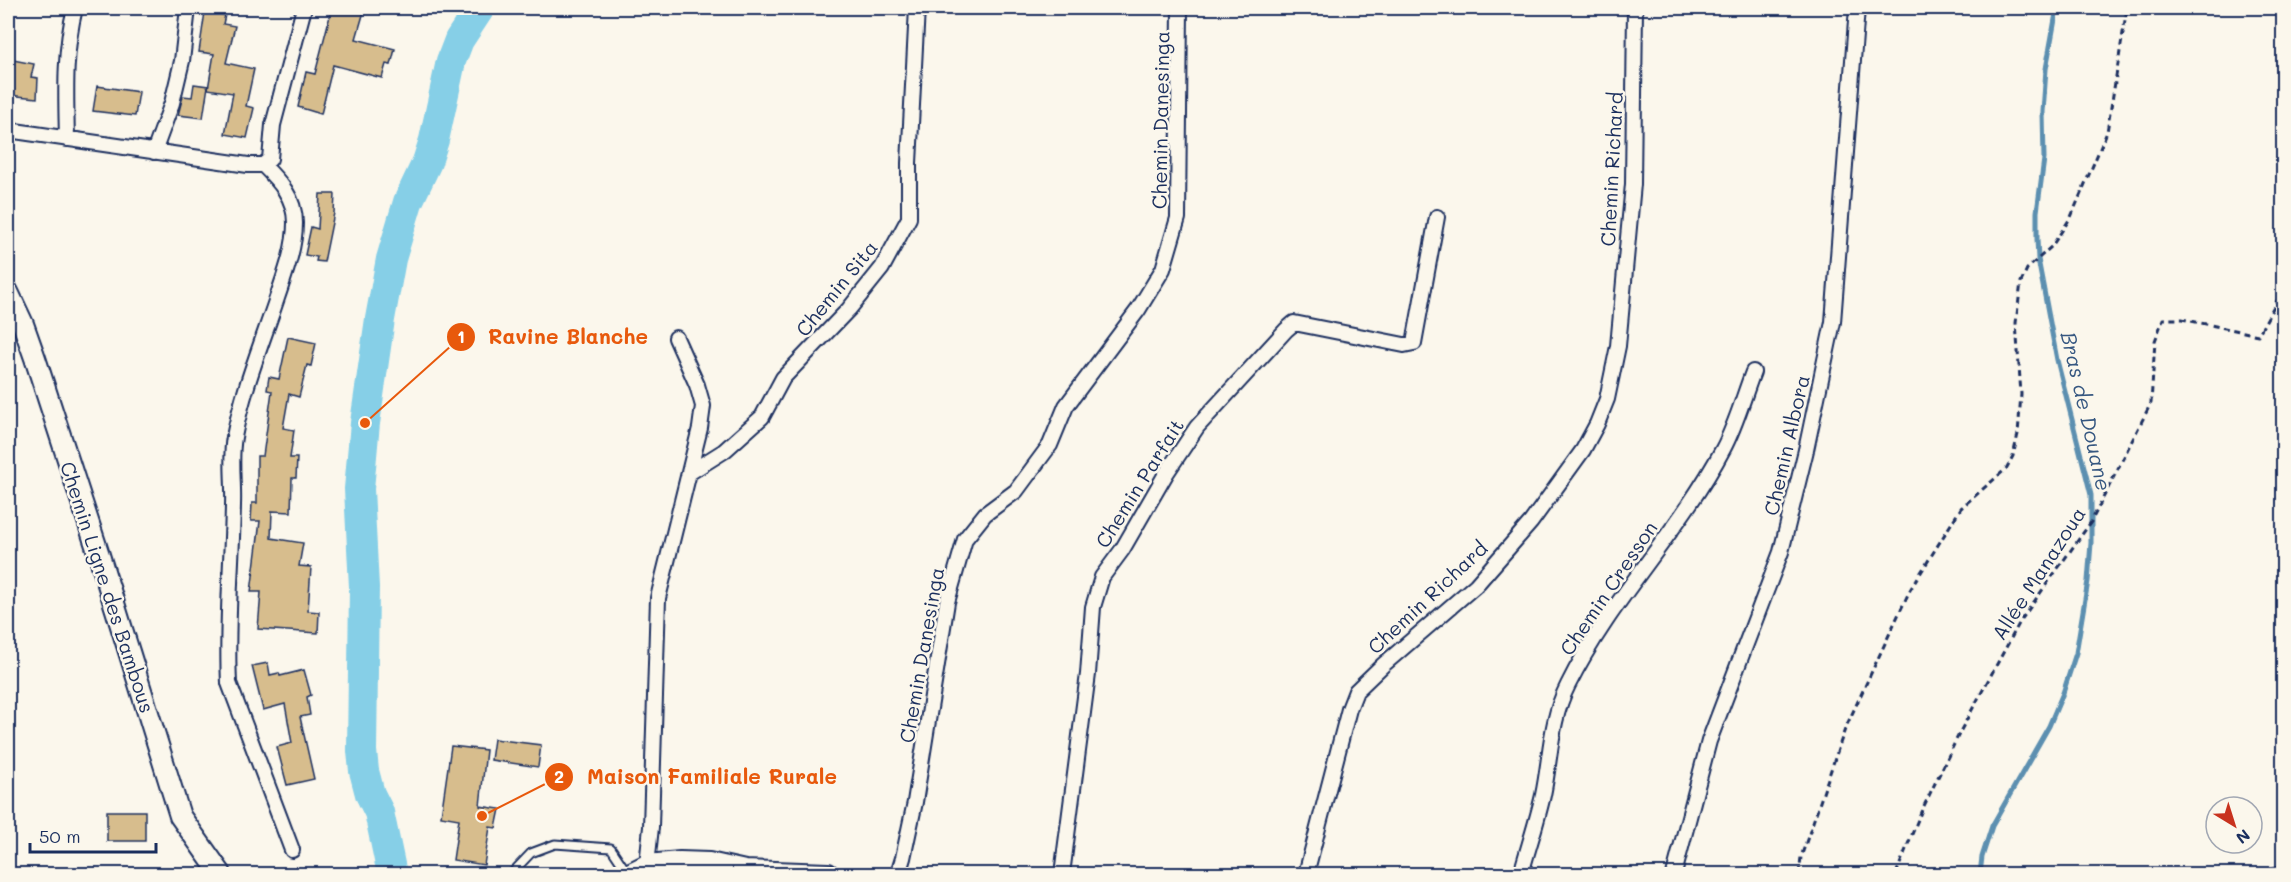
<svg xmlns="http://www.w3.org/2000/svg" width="2291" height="882" viewBox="0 0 2291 882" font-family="Mali,sans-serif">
  <rect width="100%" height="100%" fill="#fbf7ec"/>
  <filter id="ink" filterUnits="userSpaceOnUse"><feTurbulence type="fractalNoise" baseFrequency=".0167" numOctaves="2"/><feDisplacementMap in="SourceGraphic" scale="12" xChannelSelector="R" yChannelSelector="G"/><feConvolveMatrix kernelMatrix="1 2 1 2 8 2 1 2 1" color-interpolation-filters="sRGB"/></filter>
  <g filter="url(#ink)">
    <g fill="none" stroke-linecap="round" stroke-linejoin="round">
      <path stroke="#5b8fb0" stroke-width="5" d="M 1980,874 L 1982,857 L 1992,826 L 2049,726 L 2063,693 L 2076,653 L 2088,581 L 2091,543 L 2091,495 L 2057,360 L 2038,259 L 2037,239 L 2037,212 L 2044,159 L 2043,112 L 2046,69 L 2057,8"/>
      <path stroke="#86cfe7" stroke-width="30" d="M 392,874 L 379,812 L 370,794 L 364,771 L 362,751 L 364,587 L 359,489 L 365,423 L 380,319 L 391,259 L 408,202 L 427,162 L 434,140 L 451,61 L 459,40 L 480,8"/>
    </g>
    <path fill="#d7bd8d" stroke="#1b2f5e" stroke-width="1.5" d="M 332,8 L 365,8 L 356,39 L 395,49 L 391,65 L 386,64 L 382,78 L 333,65 L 321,114 L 298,107 L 306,72 L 315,74 Z
      M 205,12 L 225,15 L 223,24 L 235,26 L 226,63 L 254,69 L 246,106 L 254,108 L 247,138 L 225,134 L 233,93 L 208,89 L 214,54 L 199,52 Z
      M 8,59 L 34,64 L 31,77 L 38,78 L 37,98 L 8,95 Z
      M 194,84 L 208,86 L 203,118 L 178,115 L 183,96 L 192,97 Z
      M 97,86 L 139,92 L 135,116 L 93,111 Z
      M 320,194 L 335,194 L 334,213 L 324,262 L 316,261 L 317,257 L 305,255 L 311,227 L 318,229 Z
      M 288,337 L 316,343 L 311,366 L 307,365 L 299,397 L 289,394 L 283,428 L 294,430 L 290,458 L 297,458 L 296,478 L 292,478 L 291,512 L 272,511 L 271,538 L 303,543 L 299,566 L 311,567 L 308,611 L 319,612 L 318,633 L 258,629 L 261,592 L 251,592 L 260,521 L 251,521 L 252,503 L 257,503 L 257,456 L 263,456 L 272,391 L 267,390 L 269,377 L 279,379 Z
      M 268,663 L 270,675 L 279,673 L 280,676 L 304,670 L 311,695 L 307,697 L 310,715 L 300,717 L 314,779 L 287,785 L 277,747 L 292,743 L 285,704 L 263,710 L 252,666 Z
      M 494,739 L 541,745 L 538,767 L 491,760 Z
      M 451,746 L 486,750 L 480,806 L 500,809 L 496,828 L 490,827 L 484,865 L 453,860 L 459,819 L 441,816 Z
      M 107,811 L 145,811 L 145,841 L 107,841 Z"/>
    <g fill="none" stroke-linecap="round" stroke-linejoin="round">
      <g stroke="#1b2f5e" stroke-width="11">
        <path id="lane" d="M 511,874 L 531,853 L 555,844 L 611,848 L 627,872"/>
      </g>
      <g stroke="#1b2f5e" stroke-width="18">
        <path id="street" d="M 8,130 L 248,165 L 263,165 L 270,159 L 273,125 L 304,8
          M 67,139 C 66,93 64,52 75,8
          M 154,152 L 172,103 L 182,61 L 188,8
          M 263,165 C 279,181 295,197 295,223 C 295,248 285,274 277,298 C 262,343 243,389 234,437 C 230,458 234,483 233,505 C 232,565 226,623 229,683 L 292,850
          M 689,473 L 724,451 L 762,417 L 783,378 L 849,309 L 882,268 L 909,218 L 909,163 L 917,8
          M 647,865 L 651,827 L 658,598 L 700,428 L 703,406 L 697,385 L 676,338
          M 898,874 L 903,858 L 915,802 L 947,602 L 965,539 L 985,514 L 1016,491 L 1050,445 L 1066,406 L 1138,310 L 1163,269 L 1178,218 L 1180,8
          M 1062,874 L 1088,674 L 1093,607 L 1102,577 L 1122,550 L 1167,472 L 1197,427 L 1286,330 L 1294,323 L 1404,345 L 1414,343 L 1437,217
          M 1306,874 L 1349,709 L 1356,691 L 1383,665 L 1476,585 L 1531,522 L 1583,450 L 1597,424 L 1607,399 L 1618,346 L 1633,184 L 1635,8
          M 1521,874 C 1528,848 1537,822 1543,795 C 1551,757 1550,720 1568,685 C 1610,600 1679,532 1723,449 C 1736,425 1743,398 1753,372
          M 1674,874 L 1709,741 L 1781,552 L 1806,450 L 1833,322 L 1857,8"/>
      </g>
      <g stroke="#1b2f5e" stroke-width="24">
        <path id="secondary" d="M 8,292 L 23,324 L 35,358 L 99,555 L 180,816 L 221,874
          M 629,874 L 647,865 L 680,862 L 709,863 L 745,871 L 828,874"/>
      </g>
      <path stroke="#1b2f5e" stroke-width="3" stroke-dasharray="6 4.5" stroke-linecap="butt" d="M 1799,874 L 1801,857 L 1845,729 L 1910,590 L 1961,508 L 2006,469 L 2013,456 L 2018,434 L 2021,394 L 2016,323 L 2021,282 L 2027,269 L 2052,246 L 2071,217 L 2107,132 L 2127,8
        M 1896,874 L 1921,812 L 1961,730 L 2021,620 L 2091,522 L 2151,403 L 2155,341 L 2163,319 L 2182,319 L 2258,335 L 2284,288
        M 2252,874 L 2284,866"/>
      <use href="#lane" stroke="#fbf7ec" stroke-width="7"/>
      <use href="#street" stroke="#fbf7ec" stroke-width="14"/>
      <use href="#secondary" stroke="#fbf7ec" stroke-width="20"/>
    </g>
  </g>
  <g text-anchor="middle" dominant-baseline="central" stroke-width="5" stroke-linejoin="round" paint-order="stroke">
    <g font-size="20" fill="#1b2f5e" stroke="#fbf7ec">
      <text transform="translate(1160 120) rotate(-89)">Chemin Danesinga</text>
      <text transform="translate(1611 169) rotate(-87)">Chemin Richard</text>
      <text transform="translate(836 288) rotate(-51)">Chemin Sita</text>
      <text transform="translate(1786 445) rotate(-77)">Chemin Albora</text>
      <text transform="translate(1139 483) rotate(-58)">Chemin Parfait</text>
      <text transform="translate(2038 573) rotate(-57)">Allée Manazoua</text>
      <text transform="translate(108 587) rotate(72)">Chemin Ligne des Bambous</text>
      <text transform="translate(1608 588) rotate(-56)">Chemin Cresson</text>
      <text transform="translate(1427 597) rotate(-43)">Chemin Richard</text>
      <text transform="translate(921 655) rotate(-80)">Chemin Danesinga</text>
    </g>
    <g font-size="21" font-style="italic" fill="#365780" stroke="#fbf7ec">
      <text transform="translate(2087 411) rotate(77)">Bras de Douane</text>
    </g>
  </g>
  <path fill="none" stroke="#e8590c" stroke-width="2" d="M365 423L461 337M482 816L559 777"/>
  <g fill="#e8590c" stroke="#fbf7ec" stroke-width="2">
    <circle cx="365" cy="423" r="6"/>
    <circle cx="482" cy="816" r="6"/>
    <circle cx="461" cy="337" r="15"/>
    <circle cx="559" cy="777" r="15"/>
  </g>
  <g font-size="18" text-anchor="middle" font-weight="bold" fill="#fff">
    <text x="461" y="343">1</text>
    <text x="559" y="783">2</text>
  </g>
  <g font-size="21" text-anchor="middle" font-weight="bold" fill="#e8590c" stroke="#fbf7ec" stroke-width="5" stroke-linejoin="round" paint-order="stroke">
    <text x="568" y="344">Ravine Blanche</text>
    <text x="712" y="784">Maison Familiale Rurale</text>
  </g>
  <rect width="2291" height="882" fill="none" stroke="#fbf7ec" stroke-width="30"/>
  <rect x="15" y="15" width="2261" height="852" fill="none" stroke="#1b2f5e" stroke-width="2" filter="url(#ink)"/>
  <g transform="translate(2234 825) rotate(142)"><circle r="28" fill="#fbf7ec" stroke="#a1a7b3" stroke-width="1.5"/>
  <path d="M0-4.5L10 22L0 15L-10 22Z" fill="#c8321e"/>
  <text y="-9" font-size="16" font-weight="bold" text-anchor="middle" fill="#1b2f5e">N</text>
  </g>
  <path d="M30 843v9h126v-9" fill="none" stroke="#1b2f5e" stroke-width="3"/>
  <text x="39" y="843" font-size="18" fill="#1b2f5e" stroke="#fbf7ec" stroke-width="4.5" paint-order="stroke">50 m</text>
</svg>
